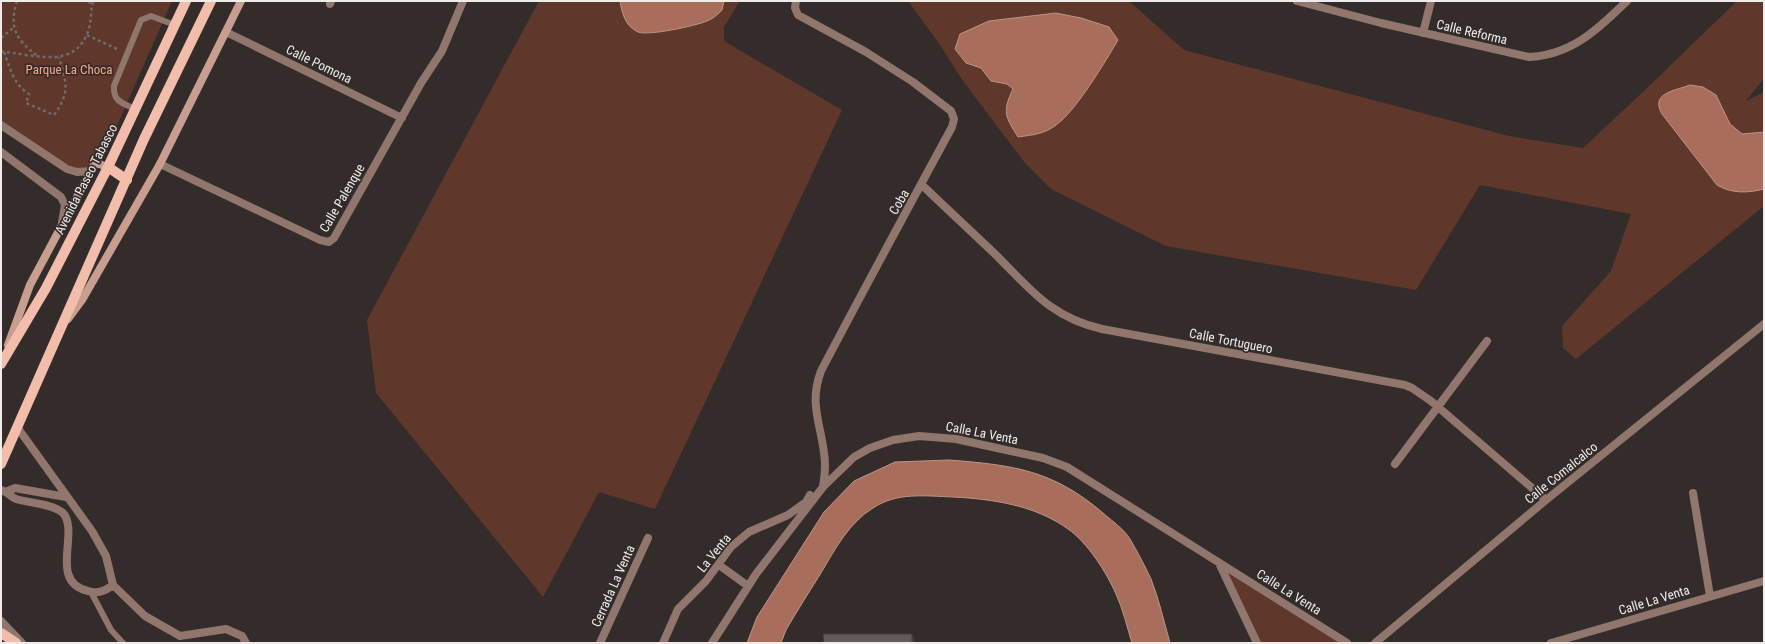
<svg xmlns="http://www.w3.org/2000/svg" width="1765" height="644" viewBox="0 0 1765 644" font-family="'Roboto Condensed',sans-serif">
  <rect width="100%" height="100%" fill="#332c2a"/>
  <path fill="#5f382b" d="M 1,1 L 172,1 L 116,128 L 91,171 L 77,172 L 1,125 Z
    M 539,1 L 740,1 L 724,27 L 724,41 L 842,110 L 655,509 L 599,492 L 543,597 L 376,393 L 367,320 Z
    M 908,1 L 1129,1 L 1184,50 L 1509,136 L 1583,148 L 1646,89 L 1737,1 L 1764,1 L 1764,78 L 1746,101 L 1764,92 L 1764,206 L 1576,359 L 1563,348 L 1562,326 L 1611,271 L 1631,214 L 1480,185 L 1416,290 L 1166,246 L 1051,189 L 1025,163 L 996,125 L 963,81 L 940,45 Z
    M 1218,562 L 1347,643 L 1257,643 Z"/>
  <path fill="#a86e5b" stroke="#be9486" d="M 620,1 L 724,1 L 722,10 C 718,14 713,19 707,21 C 695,26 649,36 638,32 C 625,26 622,13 620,1 Z
    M 1056,13 L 1081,18 L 1109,27 L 1118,40 C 1105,62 1076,111 1056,125 C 1045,134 1032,135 1018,137 C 1005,116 1002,112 1013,89 L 1007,84 L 991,81 L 981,68 L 966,63 L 955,49 L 960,34 L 989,21 Z
    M 1690,85 L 1703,87 L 1716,95 L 1730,124 L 1742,134 L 1764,132 L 1764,189 C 1748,193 1732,194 1717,185 L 1662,114 C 1650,93 1674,91 1690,85 Z
    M 949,460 C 1013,465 1053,470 1103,513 C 1112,521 1124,529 1130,539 C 1137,551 1145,566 1151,579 C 1159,599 1164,622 1170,643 L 1132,643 C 1127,627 1123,609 1116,594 C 1107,573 1087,542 1068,529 C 1035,505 992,499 953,497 C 925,496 897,492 873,508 C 849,523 835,549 821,573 C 809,592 797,611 786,630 L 781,643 L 747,643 L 757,617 L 824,512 L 854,481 L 895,462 Z"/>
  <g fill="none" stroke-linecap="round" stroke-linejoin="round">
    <path stroke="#706a68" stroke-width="2.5" stroke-dasharray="3 3" stroke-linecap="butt" d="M 17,1 C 9,27 15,38 36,55
      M 89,1 L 91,6
      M 87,35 L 119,50
      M 1,38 L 13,28
      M 1,51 C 9,53 17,53 26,55 C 50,58 75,62 87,34 C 92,23 90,12 93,1
      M 4,52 C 10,68 14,85 29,94 L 26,103 L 54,115 C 71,91 66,83 59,57"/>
    <path stroke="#90766d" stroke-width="6" d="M 135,109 C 123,103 113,102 114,86 L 141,20 L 151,16 L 175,25
      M 91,592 L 111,630 L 123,643"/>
    <path stroke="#90766d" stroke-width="8" d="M 796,1 L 795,8 L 798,15 L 866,52 L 913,82 L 951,111 L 954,119 L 952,127 C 908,208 864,289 821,371 C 809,403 820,421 824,453 C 826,464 825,475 823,487
      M 1297,1 L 1381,23 L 1529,57 C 1572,55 1598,29 1627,1
      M 330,4 L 331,1
      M 226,32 L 402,118
      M 1423,33 L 1431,1
      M 1,125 L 67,169 L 77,172 L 91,171
      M 1,152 L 61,197 L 65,205 L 62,223
      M 160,164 L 320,240 L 329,242 L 334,238 L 421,83 L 442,51 L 463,1
      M 922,185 C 947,209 972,232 997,256 C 1031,290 1052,318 1102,329 L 1405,385 L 1412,388 L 1431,401 L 1546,500
      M 17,427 L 92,531 L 106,556 L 113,585 L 145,616 L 180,636 L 226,629 L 242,636 L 246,643
      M 1395,464 L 1487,341
      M 1,490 C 9,492 10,497 16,499 C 28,503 54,504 63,513 C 80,532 48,582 88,591 C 98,594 105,591 113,585
      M 8,491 L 15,488 L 66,497
      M 1693,493 L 1710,596
      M 1219,563 L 1257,643
      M 719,565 L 748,586
      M 1,621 L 22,643
      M 600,643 L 648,538
      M 663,643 L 678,609 L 706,581 L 731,547 L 749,532 L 788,515 L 806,502 L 810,495
      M 712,643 L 756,574 L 823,487 L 854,457 L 870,448 L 893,440 L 919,436 L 956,439 L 1043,458 L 1067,467 L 1347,643
      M 1375,643 L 1546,500 L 1764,324
      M 1551,643 L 1764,581"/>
    <path stroke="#c89e90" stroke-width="8" d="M 68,319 L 82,300 L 160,164 L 241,1
      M 8,345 L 30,285 L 94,165 L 96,163 L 108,167"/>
    <path stroke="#f3bdab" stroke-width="10" d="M 108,167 L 127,180
      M 1,364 L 46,288 L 108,167 L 186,1
      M 1,464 L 144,139 L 211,1
      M 1,633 L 16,643"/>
  </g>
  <path fill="#453f3e" d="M 912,634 L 915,642 L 915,643 L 912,643 Z"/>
  <path fill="#625a58" stroke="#453f3e" d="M 823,634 L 912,634 L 912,643 L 824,643 Z"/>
  <g text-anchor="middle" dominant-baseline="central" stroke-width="3.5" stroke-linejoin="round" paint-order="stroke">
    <g font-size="13" fill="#f0ecea" stroke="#332c2a">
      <text transform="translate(1472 32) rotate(13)">Calle Reforma</text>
      <text transform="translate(319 64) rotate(26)">Calle Pomona</text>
      <text transform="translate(86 179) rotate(-63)">Avenida Paseo Tabasco</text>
      <text transform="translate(342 198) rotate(-60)">Calle Palenque</text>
      <text transform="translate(899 202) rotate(-60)">Coba</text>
      <text transform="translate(1231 341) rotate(11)">Calle Tortuguero</text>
      <text transform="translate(982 433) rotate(11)">Calle La Venta</text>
      <text transform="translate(1561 473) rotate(-39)">Calle Comalcalco</text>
      <text transform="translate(714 553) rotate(-51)">La Venta</text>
      <text transform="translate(613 586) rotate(-66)">Cerrada La Venta</text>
      <text transform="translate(1289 592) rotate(32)">Calle La Venta</text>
      <text transform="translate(1654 600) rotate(-17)">Calle La Venta</text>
    </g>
    <g font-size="13" fill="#fca689" stroke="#332c2a">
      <text x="69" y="69">Parque La Choca</text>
    </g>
  </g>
  <rect width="1765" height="644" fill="none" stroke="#f0ecea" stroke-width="4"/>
</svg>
